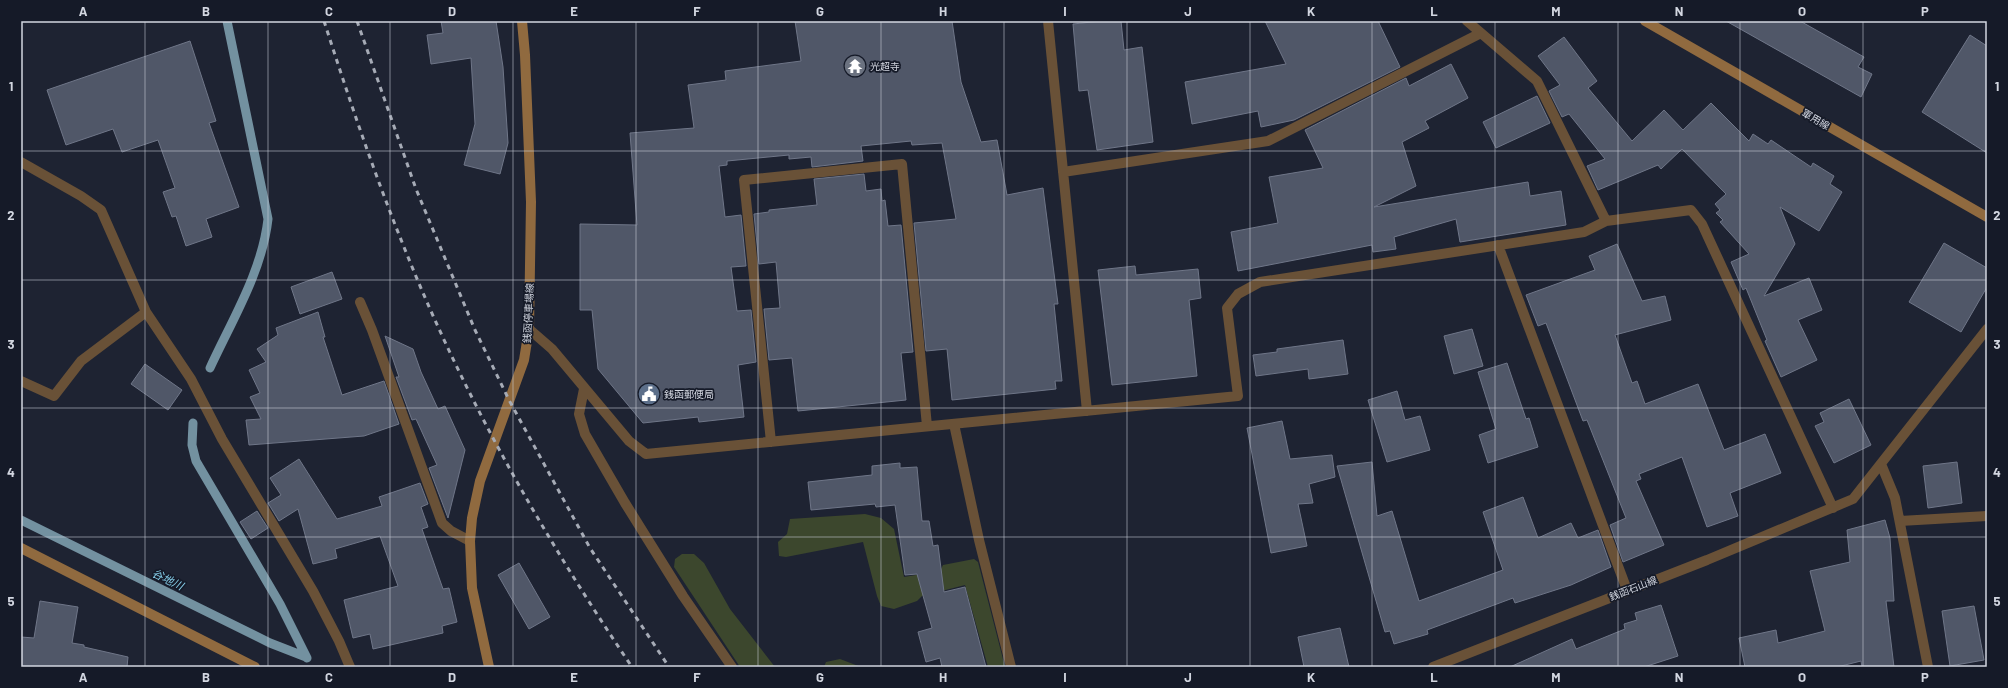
<svg xmlns="http://www.w3.org/2000/svg" width="2008" height="688" viewBox="0 0 2008 688" font-family="Barlow,'Noto Sans JP',sans-serif">
  <rect width="100%" height="100%" fill="#1e2332"/>
  <path fill="#3c472d" d="M 865,514 L 881,518 L 894,529 L 904,577 L 940,571 L 943,565 L 974,559 L 978,562 L 1005,667 L 988,667 L 965,585 L 922,596 L 917,601 L 894,609 L 881,606 L 877,596 L 863,542 L 786,557 L 779,556 L 778,542 L 787,534 L 790,519 Z
    M 682,554 L 694,554 L 704,563 L 730,609 L 775,667 L 740,667 L 674,567 L 675,559 Z
    M 840,659 L 861,667 L 824,667 L 826,662 Z"/>
  <g fill="none" stroke-linecap="round" stroke-linejoin="round">
    <path stroke="#7391a0" stroke-width="9" d="M 210,368 C 232,320 262,272 268,219 L 227,21
      M 193,423 L 192,445 L 196,461 L 280,604 L 307,658
      M 21,520 L 270,643 L 306,657"/>
  </g>
  <path fill="#505768" stroke="#6f7688" d="M 441,21 L 496,21 L 503,67 L 508,143 L 500,174 L 464,165 L 475,124 L 471,58 L 431,64 L 427,35 L 443,33 Z
    M 795,21 L 952,21 L 961,82 L 981,142 L 997,140 L 1007,195 L 1043,188 L 1058,304 L 1054,304 L 1062,381 L 1055,381 L 1056,389 L 952,400 L 947,349 L 926,351 L 914,223 L 956,219 L 942,143 L 912,145 L 911,141 L 861,146 L 863,161 L 812,167 L 811,157 L 789,159 L 789,155 L 727,161 L 727,165 L 719,166 L 725,217 L 741,215 L 746,266 L 731,267 L 737,311 L 751,310 L 756,362 L 738,365 L 744,417 L 699,422 L 698,417 L 643,423 L 598,369 L 592,310 L 580,310 L 580,224 L 637,225 L 630,133 L 694,128 L 688,85 L 726,80 L 725,71 L 801,61 Z
    M 1101,21 L 1121,21 L 1124,50 L 1142,47 L 1153,142 L 1097,150 L 1088,90 L 1079,91 L 1073,24 Z
    M 1265,21 L 1378,21 L 1400,67 L 1294,120 L 1261,127 L 1258,111 L 1192,124 L 1185,82 L 1286,64 Z
    M 1726,21 L 1800,21 L 1864,57 L 1858,67 L 1872,74 L 1861,97 Z
    M 1970,35 L 1987,46 L 1987,153 L 1922,112 Z
    M 1564,37 L 1597,81 L 1588,88 L 1632,141 L 1664,110 L 1683,130 L 1711,103 L 1749,141 L 1753,134 L 1768,144 L 1771,140 L 1811,167 L 1813,163 L 1834,176 L 1830,184 L 1842,192 L 1819,231 L 1780,207 L 1795,244 L 1764,296 L 1809,278 L 1822,310 L 1798,320 L 1817,360 L 1781,377 L 1765,341 L 1767,340 L 1746,288 L 1743,290 L 1731,262 L 1749,254 L 1720,222 L 1723,220 L 1716,213 L 1720,210 L 1715,204 L 1726,194 L 1682,149 L 1661,169 L 1658,165 L 1598,190 L 1587,166 L 1605,159 L 1569,114 L 1562,117 L 1549,91 L 1560,85 L 1538,56 Z
    M 190,41 L 216,121 L 209,123 L 239,207 L 206,219 L 212,237 L 186,246 L 176,216 L 172,217 L 163,192 L 175,188 L 158,140 L 122,152 L 113,129 L 66,145 L 47,90 Z
    M 1451,64 L 1468,98 L 1425,121 L 1429,128 L 1402,142 L 1416,186 L 1374,207 L 1528,182 L 1530,196 L 1561,191 L 1566,225 L 1460,242 L 1456,219 L 1394,237 L 1396,249 L 1373,252 L 1372,245 L 1238,271 L 1231,232 L 1278,223 L 1269,177 L 1323,168 L 1305,130 L 1406,78 L 1409,86 Z
    M 1537,96 L 1550,123 L 1496,148 L 1483,122 Z
    M 864,174 L 866,191 L 881,189 L 882,201 L 885,200 L 888,226 L 901,225 L 913,352 L 901,353 L 906,400 L 798,411 L 792,358 L 769,360 L 764,309 L 780,308 L 776,262 L 759,264 L 754,214 L 769,212 L 769,210 L 817,205 L 814,179 Z
    M 1944,243 L 1987,268 L 1987,287 L 1961,332 L 1909,302 Z
    M 1617,244 L 1642,301 L 1665,296 L 1671,320 L 1615,335 L 1632,383 L 1637,381 L 1645,404 L 1698,384 L 1724,450 L 1765,434 L 1781,473 L 1730,493 L 1738,516 L 1707,527 L 1682,457 L 1639,474 L 1641,479 L 1636,481 L 1664,545 L 1623,562 L 1610,525 L 1626,518 L 1587,420 L 1583,421 L 1546,323 L 1538,326 L 1526,295 L 1595,270 L 1589,256 Z
    M 1135,266 L 1136,275 L 1198,269 L 1201,298 L 1189,300 L 1197,376 L 1112,385 L 1098,270 Z
    M 332,272 L 342,299 L 300,314 L 291,287 Z
    M 318,312 L 325,337 L 323,337 L 342,395 L 384,381 L 399,424 L 364,436 L 249,445 L 246,420 L 261,419 L 250,397 L 260,393 L 249,370 L 266,362 L 257,349 L 278,335 L 276,328 Z
    M 1472,329 L 1483,366 L 1454,374 L 1444,336 Z
    M 385,336 L 413,349 L 421,372 L 438,409 L 445,406 L 465,450 L 448,518 L 429,468 L 437,465 L 416,419 L 412,420 L 396,377 L 399,377 Z
    M 1343,340 L 1348,374 L 1309,379 L 1308,369 L 1256,376 L 1253,355 L 1277,352 L 1277,349 Z
    M 1507,363 L 1526,419 L 1529,418 L 1538,447 L 1488,463 L 1479,435 L 1496,429 L 1478,372 Z
    M 145,364 L 182,390 L 168,410 L 131,384 Z
    M 1397,391 L 1405,420 L 1420,416 L 1430,450 L 1387,462 L 1368,400 Z
    M 1849,399 L 1871,445 L 1834,463 L 1815,426 L 1824,422 L 1820,413 Z
    M 1282,421 L 1290,459 L 1332,455 L 1335,477 L 1309,484 L 1313,503 L 1298,504 L 1307,546 L 1271,553 L 1247,428 Z
    M 299,459 L 337,519 L 382,506 L 379,497 L 420,483 L 428,504 L 421,507 L 428,527 L 422,529 L 443,589 L 449,588 L 457,622 L 442,626 L 443,633 L 373,649 L 370,634 L 353,638 L 344,600 L 398,586 L 380,536 L 335,549 L 337,558 L 313,564 L 298,509 L 279,521 L 268,503 L 281,495 L 270,478 Z
    M 1372,462 L 1377,516 L 1392,511 L 1419,601 L 1503,570 L 1483,512 L 1523,497 L 1538,538 L 1571,523 L 1578,538 L 1598,530 L 1611,567 L 1571,585 L 1515,603 L 1513,598 L 1427,630 L 1428,634 L 1394,644 L 1390,631 L 1385,632 L 1337,466 Z
    M 1957,462 L 1962,503 L 1928,508 L 1923,466 Z
    M 900,463 L 900,468 L 917,467 L 922,521 L 929,521 L 933,546 L 938,545 L 944,592 L 965,587 L 986,667 L 942,667 L 940,658 L 926,662 L 918,632 L 932,628 L 917,574 L 905,575 L 895,505 L 876,507 L 875,504 L 811,510 L 808,482 L 872,475 L 872,466 Z
    M 257,511 L 268,528 L 251,539 L 240,522 Z
    M 1885,520 L 1890,538 L 1894,601 L 1886,601 L 1894,667 L 1862,667 L 1861,661 L 1837,667 L 1745,667 L 1739,638 L 1776,630 L 1778,643 L 1825,631 L 1810,571 L 1850,562 L 1847,530 Z
    M 519,563 L 550,617 L 529,629 L 498,575 Z
    M 40,601 L 78,607 L 72,643 L 84,645 L 84,647 L 128,657 L 127,667 L 21,667 L 21,637 L 34,638 Z
    M 1661,605 L 1678,656 L 1644,667 L 1510,667 L 1572,639 L 1576,649 L 1625,629 L 1624,624 L 1637,620 L 1635,613 Z
    M 1974,606 L 1984,660 L 1950,666 L 1942,611 Z
    M 1340,628 L 1349,667 L 1304,667 L 1298,637 Z"/>
  <g fill="none" stroke-linecap="round" stroke-linejoin="round">
    <path stroke="#695137" stroke-width="10" d="M 21,162 L 81,196 L 101,210 L 146,312 L 191,379 L 222,439 L 313,591 L 339,641 L 350,667
      M 21,381 L 54,396 L 81,361 L 146,312"/>
    <path stroke="#695137" stroke-width="10" d="M 1048,21 L 1087,411
      M 1467,21 L 1537,81 L 1606,221
      M 1063,172 L 1268,141 L 1481,33
      M 1498,245 L 1627,590
      M 360,302 L 372,330 L 442,523 L 451,531 L 470,541
      M 529,329 L 552,349 L 629,441 L 646,454 L 1238,396 L 1227,308 L 1238,294 L 1260,282 L 1584,232 L 1606,221 L 1691,210 L 1702,224 L 1833,508
      M 584,389 L 579,414 L 585,434 L 625,503 L 683,596 L 732,667
      M 954,424 L 979,540 L 1011,667
      M 771,442 L 744,180 L 902,164 L 927,426
      M 1881,464 L 1895,498 L 1928,667
      M 1900,521 L 1987,516
      M 1433,667 L 1707,560 L 1853,499 L 1987,329"/>
    <path stroke="#906a3f" stroke-width="10" d="M 1645,21 L 1987,217
      M 21,548 L 255,667
      M 489,667 L 472,588 L 470,541 L 472,518 L 480,481 L 524,360 L 529,329 L 531,202 L 525,55 L 522,21"/>
    <path stroke="#a6abb6" stroke-width="3" stroke-dasharray="5 5" stroke-linecap="butt" d="M 324,21 C 349,99 375,176 406,252 C 465,399 544,537 632,667
      M 357,21 L 416,189 L 475,330 L 509,400 L 590,548 L 669,667"/>
  </g>
  <path fill="none" stroke="#d2d6e0" stroke-width="1" stroke-opacity="0.55" d="M 145,21 L 145,667M 268,21 L 268,667M 390,21 L 390,667M 513,21 L 513,667M 636,21 L 636,667M 758,21 L 758,667M 881,21 L 881,667M 1004,21 L 1004,667M 1127,21 L 1127,667M 1250,21 L 1250,667M 1372,21 L 1372,667M 1495,21 L 1495,667M 1618,21 L 1618,667M 1740,21 L 1740,667M 1863,21 L 1863,667M 21,151 L 1987,151M 21,280 L 1987,280M 21,408 L 1987,408M 21,537 L 1987,537"/>
  <defs>
    <g id="temple-disc" transform="scale(1.15)"><circle r="9.5" fill="#6b7280" stroke="#151a28"/><path d="M0-6L5-2H3V0L6.5 2.5H4V6H1.5V3h-3V6H-4V2.5H-6.5L-3 0V-2H-5Z" fill="#fff"/></g>
    <g id="civic-disc" transform="scale(1.15)"><circle r="9.5" fill="#5c6f8a" stroke="#151a28"/><path d="M-.6-6.5H3V-4.5H.6V-3L4-1V1h2V6H-6V1h2V-1L-.6-3ZM-1.2 2.5V6h2.4V2.5Z" fill="#fff"/></g>
  </defs>
  <g fill-rule="evenodd">
    <use href="#temple-disc" x="855" y="66"/>
    <use href="#civic-disc" x="649" y="394"/>
  </g>
  <g text-anchor="middle" dominant-baseline="central" stroke-width="3.5" stroke-linejoin="round" paint-order="stroke">
    <g font-size="10" fill="#d2d6e0" stroke="#151a28" text-anchor="start">
      <text x="870" y="66">光超寺</text>
      <text x="664" y="394">銭函郵便局</text>
    </g>
    <g font-size="10" fill="#d2d6e0" stroke="#151a28">
      <text transform="translate(1816 119) rotate(30)">軍用線</text>
      <text transform="translate(528 313) rotate(-87)">銭函停車場線</text>
      <text transform="translate(1633 588) rotate(-21)">銭函石山線</text>
    </g>
    <g font-size="11" font-style="italic" fill="#87d0ec" stroke="#151a28">
      <text transform="translate(168 579) rotate(26)">谷地川</text>
    </g>
  </g>
  <rect width="2008" height="688" fill="none" stroke="#151a28" stroke-width="44"/>
  <rect x="22" y="22" width="1964" height="644" fill="none" stroke="#d2d6e0" stroke-width="1.5"/>
  <g font-size="13" text-anchor="middle" font-weight="bold" fill="#d2d6e0">
    <text x="83" y="16">A</text>
    <text x="206" y="16">B</text>
    <text x="329" y="16">C</text>
    <text x="452" y="16">D</text>
    <text x="574" y="16">E</text>
    <text x="697" y="16">F</text>
    <text x="820" y="16">G</text>
    <text x="943" y="16">H</text>
    <text x="1065" y="16">I</text>
    <text x="1188" y="16">J</text>
    <text x="1311" y="16">K</text>
    <text x="1434" y="16">L</text>
    <text x="1556" y="16">M</text>
    <text x="1679" y="16">N</text>
    <text x="1802" y="16">O</text>
    <text x="1925" y="16">P</text>
    <text x="11" y="91">1</text>
    <text x="1997" y="91">1</text>
    <text x="11" y="220">2</text>
    <text x="1997" y="220">2</text>
    <text x="11" y="349">3</text>
    <text x="1997" y="349">3</text>
    <text x="11" y="477">4</text>
    <text x="1997" y="477">4</text>
    <text x="11" y="606">5</text>
    <text x="1997" y="606">5</text>
    <text x="83" y="682">A</text>
    <text x="206" y="682">B</text>
    <text x="329" y="682">C</text>
    <text x="452" y="682">D</text>
    <text x="574" y="682">E</text>
    <text x="697" y="682">F</text>
    <text x="820" y="682">G</text>
    <text x="943" y="682">H</text>
    <text x="1065" y="682">I</text>
    <text x="1188" y="682">J</text>
    <text x="1311" y="682">K</text>
    <text x="1434" y="682">L</text>
    <text x="1556" y="682">M</text>
    <text x="1679" y="682">N</text>
    <text x="1802" y="682">O</text>
    <text x="1925" y="682">P</text>
  </g>
</svg>
